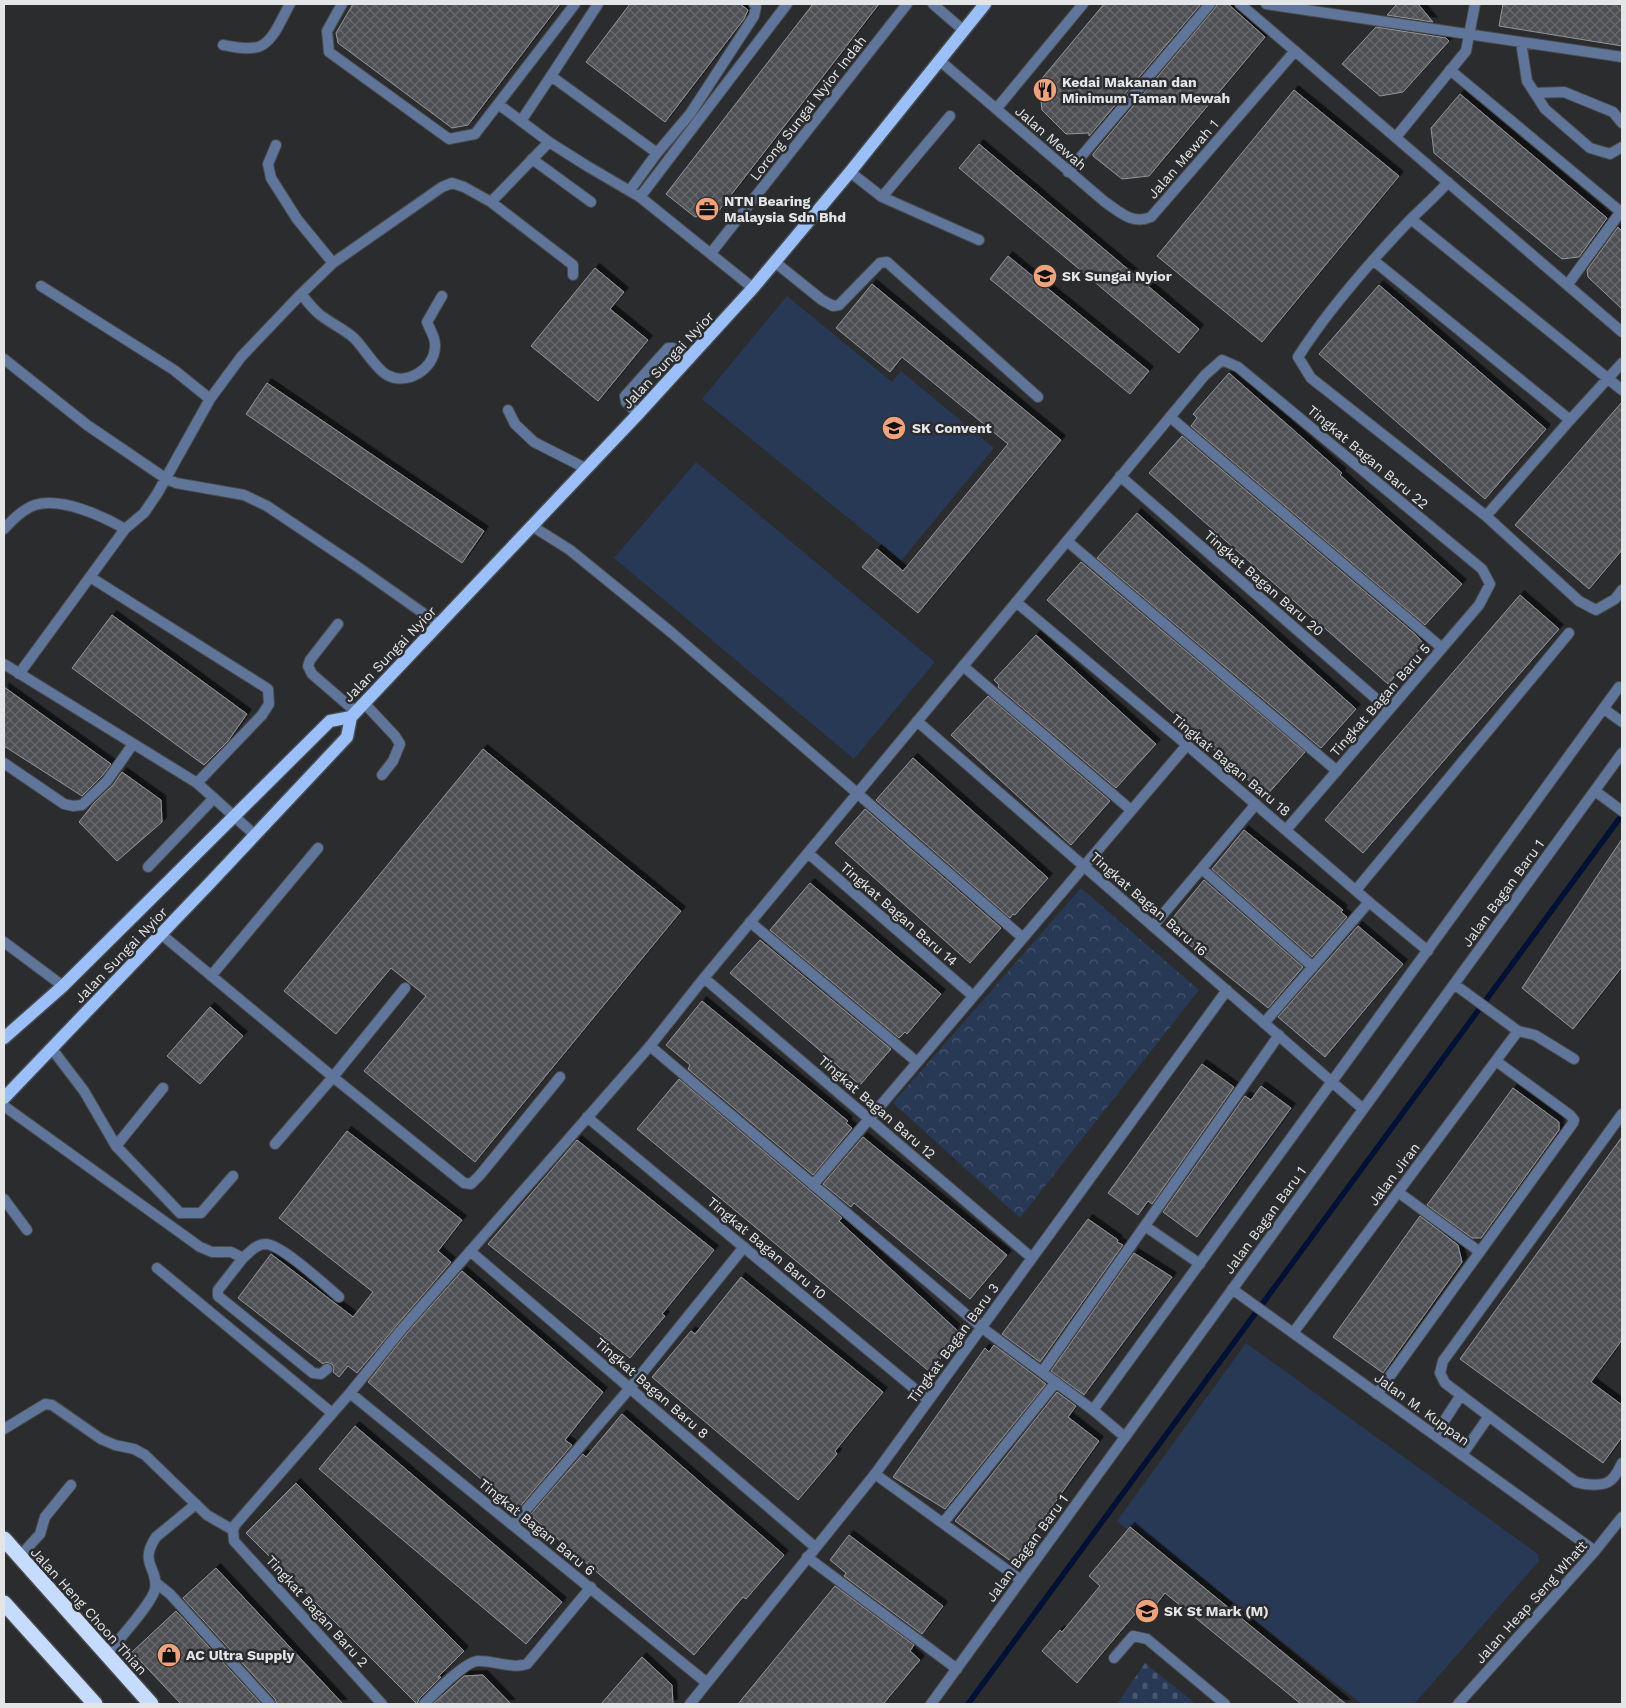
<svg xmlns="http://www.w3.org/2000/svg" width="1626" height="1708" viewBox="0 0 1626 1708" font-family="'Work Sans',sans-serif">
  <defs>
    <pattern id="cemetery-stones" width="16" height="16" patternUnits="userSpaceOnUse" patternTransform="scale(1.25)"><rect width="16" height="16" fill="#273954"/><path d="M2 7V4a2 2 0 0 1 4 0v3zM10 15v-3a2 2 0 0 1 4 0v3z" fill="#46566d"/></pattern>
    <pattern id="park-crowns" width="20" height="18" patternUnits="userSpaceOnUse" patternTransform="scale(1.25)"><rect width="20" height="18" fill="#273954"/><path d="M2 6a3 3 0 1 1 6 0M12 15a3 3 0 1 1 6 0" fill="none" stroke="#46566d"/></pattern>
    <pattern id="building-cross-hatch" width="8" height="8" patternUnits="userSpaceOnUse" patternTransform="scale(1.25)"><rect width="8" height="8" fill="#4e5053"/><path d="M0 0l8 8M0 8l8-8" fill="none" stroke="#67696c"/></pattern>
    <filter id="shadow"><feDropShadow dx="4.5" dy="-4.5" stdDeviation="0" flood-color="#0009"/></filter>
  </defs>
  <rect width="100%" height="100%" fill="#2a2c2e"/>
  <path fill="#273954" d="M 787,296 L 892,382 L 901,371 L 994,448 L 901,561 L 702,399 Z
    M 696,462 L 935,662 L 854,759 L 614,558 Z
    M 1246,1343 L 1538,1554 L 1539,1561 L 1414,1704 L 1362,1704 L 1136,1527 L 1131,1533 L 1117,1521 Z"/>
  <path fill="url(#cemetery-stones)" d="M 1145,1663 L 1196,1704 L 1117,1704 Z"/>
  <path fill="url(#park-crowns)" d="M 1081,888 L 1199,990 L 1020,1218 L 893,1103 Z"/>
  <g fill="none" stroke-linecap="round" stroke-linejoin="round">
    <path stroke="#001135" stroke-width="5.5" d="M 968,1704 L 1622,815"/>
  </g>
  <path fill="url(#building-cross-hatch)" stroke="#939599" filter="url(#shadow)" d="M 353,4 L 560,4 L 468,125 L 452,128 L 338,43 L 336,33 Z
    M 630,4 L 740,4 L 748,10 L 744,19 L 665,122 L 586,62 Z
    M 813,4 L 879,4 L 717,213 L 695,217 L 666,194 Z
    M 1104,4 L 1201,4 L 1089,136 L 1089,133 L 1066,134 L 1042,110 L 1039,82 Z
    M 1217,4 L 1228,4 L 1265,37 L 1149,176 L 1122,179 L 1093,156 L 1093,154 L 1215,8 Z
    M 1397,4 L 1418,4 L 1433,22 L 1387,15 Z
    M 1503,4 L 1622,4 L 1622,46 L 1499,26 Z
    M 1376,27 L 1446,38 L 1449,41 L 1403,92 L 1380,96 L 1342,64 Z
    M 1294,90 L 1399,176 L 1262,342 L 1157,256 Z
    M 1460,94 L 1607,218 L 1579,257 L 1562,259 L 1434,153 L 1431,128 Z
    M 979,144 L 1199,329 L 1179,353 L 959,168 Z
    M 1618,227 L 1622,231 L 1622,309 L 1588,277 L 1587,270 Z
    M 1008,256 L 1149,371 L 1130,394 L 990,279 Z
    M 595,268 L 624,292 L 610,309 L 648,340 L 598,401 L 531,346 Z
    M 872,284 L 1061,440 L 918,613 L 862,567 L 877,549 L 903,571 L 1008,444 L 902,357 L 890,372 L 836,328 Z
    M 1379,285 L 1546,429 L 1485,499 L 1319,354 Z
    M 1229,373 L 1342,473 L 1340,475 L 1462,584 L 1425,625 L 1191,426 L 1197,418 L 1193,414 Z
    M 267,383 L 484,531 L 462,563 L 246,414 Z
    M 1622,402 L 1622,550 L 1589,589 L 1515,525 Z
    M 1182,436 L 1416,635 L 1424,644 L 1388,684 L 1149,473 Z
    M 1137,513 L 1356,709 L 1321,748 L 1097,558 Z
    M 1081,562 L 1305,752 L 1266,796 L 1047,600 Z
    M 1520,595 L 1559,629 L 1363,853 L 1325,820 Z
    M 112,615 L 247,714 L 228,741 L 204,765 L 72,668 Z
    M 1036,635 L 1156,744 L 1116,788 L 998,687 L 999,685 L 994,680 Z
    M 4,687 L 111,764 L 102,776 L 82,796 L 4,746 Z
    M 988,696 L 1110,801 L 1071,845 L 951,735 Z
    M 483,749 L 681,911 L 475,1162 L 364,1071 L 426,996 L 391,968 L 336,1034 L 284,991 Z
    M 913,758 L 1048,878 L 1015,915 L 1013,914 L 1010,918 L 876,800 Z
    M 122,772 L 161,800 L 162,822 L 117,861 L 79,822 L 94,803 L 113,785 Z
    M 865,809 L 1001,928 L 970,963 L 835,843 Z
    M 1244,830 L 1343,910 L 1341,912 L 1347,917 L 1312,957 L 1212,869 Z
    M 1622,839 L 1622,967 L 1573,1029 L 1522,988 Z
    M 1204,880 L 1303,967 L 1268,1008 L 1166,926 Z
    M 810,883 L 941,994 L 907,1034 L 905,1032 L 899,1038 L 770,930 Z
    M 1358,926 L 1403,964 L 1325,1057 L 1278,1017 Z
    M 760,940 L 891,1049 L 860,1085 L 730,973 Z
    M 702,1001 L 848,1121 L 846,1123 L 852,1128 L 813,1175 L 688,1069 L 690,1065 L 666,1045 Z
    M 210,1007 L 243,1036 L 200,1084 L 167,1056 Z
    M 1202,1064 L 1234,1087 L 1152,1204 L 1148,1201 L 1138,1215 L 1108,1193 Z
    M 679,1079 L 842,1218 L 839,1221 L 960,1333 L 930,1372 L 637,1129 Z
    M 1261,1086 L 1291,1108 L 1197,1237 L 1163,1212 L 1245,1096 L 1251,1100 Z
    M 1513,1088 L 1559,1122 L 1559,1130 L 1481,1238 L 1472,1238 L 1427,1205 Z
    M 347,1131 L 462,1220 L 438,1251 L 451,1262 L 397,1325 L 357,1373 L 348,1366 L 339,1377 L 333,1372 L 334,1368 L 332,1364 L 326,1362 L 323,1364 L 238,1298 L 271,1254 L 353,1317 L 373,1292 L 279,1218 Z
    M 863,1137 L 1007,1255 L 970,1299 L 854,1203 L 851,1207 L 823,1184 Z
    M 1622,1137 L 1622,1340 L 1591,1382 L 1622,1405 L 1622,1437 L 1603,1463 L 1460,1359 Z
    M 577,1140 L 714,1250 L 662,1314 L 665,1316 L 630,1358 L 488,1244 Z
    M 1420,1216 L 1458,1245 L 1462,1262 L 1383,1373 L 1333,1337 Z
    M 1088,1219 L 1118,1240 L 1117,1242 L 1123,1245 L 1040,1362 L 1002,1334 Z
    M 1134,1253 L 1172,1277 L 1084,1395 L 1051,1371 Z
    M 462,1271 L 603,1392 L 565,1440 L 572,1445 L 517,1510 L 368,1382 L 407,1333 Z
    M 741,1277 L 883,1392 L 835,1451 L 837,1454 L 798,1500 L 652,1377 L 691,1331 L 695,1334 Z
    M 994,1345 L 1046,1384 L 945,1509 L 893,1477 L 985,1348 L 989,1352 Z
    M 1057,1392 L 1076,1406 L 1068,1417 L 1099,1441 L 1012,1562 L 955,1521 Z
    M 622,1414 L 784,1555 L 746,1599 L 743,1597 L 694,1655 L 530,1515 L 583,1454 L 586,1457 Z
    M 355,1426 L 562,1602 L 526,1644 L 319,1469 Z
    M 296,1483 L 464,1651 L 438,1677 L 441,1677 L 419,1699 L 417,1704 L 246,1533 Z
    M 1130,1527 L 1346,1704 L 1301,1704 L 1165,1593 L 1143,1621 L 1135,1614 L 1077,1683 L 1042,1651 L 1060,1630 L 1062,1632 L 1100,1586 L 1089,1576 Z
    M 849,1535 L 943,1606 L 922,1634 L 844,1576 L 846,1573 L 830,1560 Z
    M 216,1568 L 343,1704 L 277,1704 L 275,1699 L 183,1598 Z
    M 835,1586 L 914,1645 L 910,1651 L 920,1660 L 883,1704 L 738,1704 Z
    M 176,1611 L 261,1704 L 181,1704 L 132,1652 Z
    M 642,1657 L 672,1685 L 673,1704 L 601,1704 Z
    M 483,1675 L 511,1704 L 433,1704 L 464,1676 Z"/>
  <g fill="none" stroke-linecap="round" stroke-linejoin="round">
    <g stroke="#484a4c" stroke-width="12">
      <path id="lane" d="M 342,4 L 327,31 L 329,52 L 449,139 L 475,134 L 575,4
        M 1240,4 L 1295,51
        M 1266,4 L 1622,57
        M 1521,42 L 1527,81 L 1545,109 L 1590,148 L 1610,154 L 1622,147
        M 223,45 C 234,47 247,50 258,47 C 274,42 282,17 290,4
        M 1450,70 L 1621,212
        M 551,76 L 598,4
        M 1535,93 L 1564,92 L 1613,112 L 1622,123
        M 498,104 L 521,121
        M 657,153 L 690,114 L 754,16 L 756,7 L 754,4
        M 532,159 L 591,202
        M 850,172 L 882,197 L 979,240
        M 1068,172 L 1210,4
        M 1448,182 C 1436,196 1423,207 1410,220 C 1371,261 1328,310 1298,357 L 1311,378 L 1486,516 L 1579,601 L 1596,610 L 1615,599 L 1622,590
        M 640,197 L 787,4
        M 882,197 L 950,116
        M 1411,219 L 1622,390
        M 1373,260 L 1570,420
        M 776,263 L 822,300 L 833,306 L 839,305 L 880,263 L 887,262 L 1038,397
        M 1568,284 L 1622,210
        M 508,410 L 515,424 L 534,442 L 587,469
        M 638,414 L 626,402 L 625,396 L 668,348 L 673,348 L 690,359
        M 1170,417 L 1442,648
        M 1486,516 L 1570,420 L 1622,363
        M 1067,541 L 1337,771
        M 338,624 L 310,660 L 308,666 L 312,674 L 356,712
        M 963,666 L 1131,810
        M 365,704 L 395,736 L 400,744 L 393,761 L 382,775
        M 4,763 L 64,804 L 73,806 L 82,805 L 107,781 L 133,744
        M 1595,791 L 1622,811
        M 857,793 L 1023,938
        M 148,867 L 214,798
        M 1202,869 L 1313,967
        M 1356,890 L 1569,633
        M 750,922 L 917,1062
        M 1153,926 L 1256,804
        M 161,934 L 333,1077 L 464,1183 L 471,1184 L 480,1175 L 560,1077
        M 211,976 L 318,848
        M 1264,1023 L 1369,902
        M 1518,1031 L 1535,1035 L 1574,1059
        M 650,1046 L 981,1327 L 1093,1410 L 1125,1437
        M 52,1049 L 84,1091 L 116,1146 L 180,1213 L 201,1213 L 233,1176
        M 4,1106 L 200,1247 L 212,1252 L 231,1252 L 243,1258 C 250,1252 256,1244 266,1244 C 282,1245 325,1285 339,1297
        M 1622,1114 L 1443,1361 L 1440,1373 L 1445,1383 L 1576,1482 C 1585,1485 1604,1487 1611,1480 C 1616,1476 1619,1469 1622,1463
        M 275,1144 L 333,1077 L 405,988
        M 116,1146 L 163,1088
        M 813,1185 L 1187,745
        M 1398,1192 L 1480,1252
        M 1145,1226 L 1200,1264
        M 243,1258 L 218,1290 L 218,1296 L 313,1373 L 321,1374 L 327,1369
        M 157,1268 L 332,1413
        M 1042,1372 L 1279,1035
        M 1377,1394 L 1573,1123 L 1574,1120 L 1570,1115 L 1496,1061
        M 1435,1435 L 1461,1395
        M 1462,1455 L 1489,1416
        M 875,1474 L 1021,1580
        M 943,1523 L 1056,1382
        M 513,1525 L 630,1388 L 744,1247
        M 19,1557 L 40,1534 L 45,1517 L 71,1485
        M 807,1557 L 957,1669
        M 156,1583 L 170,1594 L 270,1704
        M 1114,1658 L 1133,1636 L 1147,1639 L 1225,1704
        M 424,1704 C 434,1694 466,1660 479,1661 C 496,1661 511,1669 527,1664 L 591,1587"/>
    </g>
    <g stroke="#484a4c" stroke-width="12">
      <path id="street" d="M 933,4 L 963,30
        M 939,60 L 1105,202 C 1120,212 1132,225 1151,217 L 1295,51 L 1622,332
        M 997,108 L 1083,4
        M 1396,137 L 1466,51 L 1475,4
        M 276,145 L 268,164 L 271,178 L 297,219 L 333,263
        M 630,190 L 657,153 L 551,76 L 521,121 L 549,142 L 587,166 L 640,197 L 753,288
        M 491,202 L 549,142
        M 711,253 L 907,4
        M 41,286 L 174,370 L 210,399
        M 301,294 C 307,301 312,308 319,314 C 330,323 344,329 354,338 C 365,349 375,368 387,375 C 407,386 434,369 435,347 C 436,337 430,331 427,322 L 442,296
        M 4,359 L 87,425 L 165,478 L 176,483 L 244,495 L 267,506 L 355,565 L 440,625
        M 1120,476 L 1389,710
        M 532,526 L 570,550 L 672,633 L 857,793
        M 4,529 C 12,520 23,509 35,505 C 61,497 103,516 125,529
        M 90,577 L 268,689 L 269,704 L 262,715 L 197,783
        M 1016,602 L 1187,745 L 1369,902 L 1428,951
        M 4,664 L 197,783 L 255,835
        M 19,674 L 125,529 L 144,513 L 157,494 L 210,399 L 241,357 L 301,294 L 333,263 L 442,187 L 452,183 L 464,187 L 491,202 L 573,265 L 573,275
        M 1604,709 L 1622,722
        M 917,721 L 1363,1109
        M 808,853 L 973,996
        M 4,942 L 63,986
        M 704,978 L 1032,1258
        M 587,1117 L 928,1400
        M 4,1199 L 27,1230
        M 470,1251 L 815,1547
        M 1232,1289 L 1595,1551
        M 1293,1333 L 1518,1031 L 1454,984
        M 350,1393 L 707,1683
        M 1093,1410 L 1619,687
        M 4,1429 L 45,1404 L 52,1405 L 101,1439 L 115,1445 L 134,1449 L 145,1455 L 207,1515 L 233,1530
        M 106,1655 C 116,1643 153,1602 155,1589 C 159,1568 138,1564 156,1537 L 196,1504
        M 382,1704 L 234,1541 L 233,1530 L 235,1525 L 350,1393 L 402,1329 L 650,1046 L 704,978 L 1170,417 L 1205,375 L 1222,360 L 1238,367 L 1482,569 L 1490,584 L 1479,605 L 1286,830
        M 690,1704 L 875,1474 L 1227,990
        M 931,1704 L 1622,753
        M 1458,1704 L 1595,1551 L 1622,1517"/>
    </g>
    <g stroke="#484a4c" stroke-width="15">
      <path id="primary" d="M 4,1038 L 63,986 L 330,721 L 351,717
        M 4,1098 L 208,885 L 347,737 L 351,717 L 638,414 L 753,288 L 850,172 L 985,4"/>
    </g>
    <g stroke="#484a4c" stroke-width="18">
      <path id="highway" d="M 4,1539 L 151,1704
        M 4,1603 L 95,1704"/>
    </g>
    <use href="#lane" stroke="#5f7599" stroke-width="10"/>
    <use href="#street" stroke="#5f7599" stroke-width="10"/>
    <use href="#primary" stroke="#9abff9" stroke-width="12"/>
    <use href="#highway" stroke="#c5dcff" stroke-width="15"/>
  </g>
  <defs>
    <g id="restaurant-disc" transform="scale(1.25)"><circle r="9.5" fill="#f0a278" stroke="#2a2c2e"/><path d="M-5-6h1v4h1v-4h1v4h1v-4h1v5L-1.5 .5V6h-2V.5L-5-1ZM5-6V6H3V1.5H1.5Q1.5-4 5-6Z" fill="#111"/></g>
    <g id="office-disc" transform="scale(1.25)"><circle r="9.5" fill="#f0a278" stroke="#2a2c2e"/><path d="M-6-3h4V-5.5h4V-3h4V5H-6ZM-1-4.5V-3h2v-1.5ZM-6 0V1H6V0Z" fill="#111"/></g>
    <g id="school-disc" transform="scale(1.25)"><circle r="9.5" fill="#f0a278" stroke="#2a2c2e"/><path d="M0-5L7-2L0 1L-7-2ZM-4 1L0 2.5L4 1V4Q0 6-4 4Z" fill="#111"/></g>
    <g id="shop-disc" transform="scale(1.25)"><circle r="9.5" fill="#f0a278" stroke="#2a2c2e"/><path d="M-5-2.5h2.3a2.7 3.5 0 0 1 5.4 0H5L5.5 6h-11ZM-1.5-2.5h3a1.5 2.3 0 0 0-3 0Z" fill="#111"/></g>
  </defs>
  <g fill-rule="evenodd">
    <use href="#restaurant-disc" x="1045" y="90"/>
    <use href="#office-disc" x="707" y="209"/>
    <use href="#school-disc" x="1045" y="276"/>
    <use href="#school-disc" x="894" y="428"/>
    <use href="#school-disc" x="1147" y="1611"/>
    <use href="#shop-disc" x="169" y="1655"/>
  </g>
  <g text-anchor="middle" dominant-baseline="central" stroke-width="5" stroke-linejoin="round" paint-order="stroke">
    <g font-size="14" font-weight="bold" fill="#e4e5e7" stroke="#2a2c2e" text-anchor="start">
      <text x="1062" y="82">Kedai Makanan dan<tspan x="1062" dy="16">Minimum Taman Mewah</tspan></text>
      <text x="724" y="201">NTN Bearing<tspan x="724" dy="16">Malaysia Sdn Bhd</tspan></text>
      <text x="1062" y="276">SK Sungai Nyior</text>
      <text x="912" y="428">SK Convent</text>
      <text x="1164" y="1611">SK St Mark (M)</text>
      <text x="186" y="1655">AC Ultra Supply</text>
    </g>
    <g font-size="14" fill="#e4e5e7" stroke="#2a2c2e">
      <text transform="translate(808 108) rotate(-52)">Lorong Sungai Nyior Indah</text>
      <text transform="translate(1051 138) rotate(41)">Jalan Mewah</text>
      <text transform="translate(1183 159) rotate(-49)">Jalan Mewah 1</text>
      <text transform="translate(668 360) rotate(-47)">Jalan Sungai Nyior</text>
      <text transform="translate(1368 457) rotate(40)">Tingkat Bagan Baru 22</text>
      <text transform="translate(1264 583) rotate(41)">Tingkat Bagan Baru 20</text>
      <text transform="translate(390 654) rotate(-46)">Jalan Sungai Nyior</text>
      <text transform="translate(1380 700) rotate(-49)">Tingkat Bagan Baru 5</text>
      <text transform="translate(1231 765) rotate(40)">Tingkat Bagan Baru 18</text>
      <text transform="translate(1503 893) rotate(-54)">Jalan Bagan Baru 1</text>
      <text transform="translate(1149 904) rotate(41)">Tingkat Bagan Baru 16</text>
      <text transform="translate(899 914) rotate(41)">Tingkat Bagan Baru 14</text>
      <text transform="translate(121 955) rotate(-46)">Jalan Sungai Nyior</text>
      <text transform="translate(877 1107) rotate(41)">Tingkat Bagan Baru 12</text>
      <text transform="translate(1394 1174) rotate(-53)">Jalan Jiran</text>
      <text transform="translate(1265 1220) rotate(-54)">Jalan Bagan Baru 1</text>
      <text transform="translate(767 1248) rotate(40)">Tingkat Bagan Baru 10</text>
      <text transform="translate(953 1343) rotate(-54)">Tingkat Bagan Baru 3</text>
      <text transform="translate(652 1388) rotate(41)">Tingkat Bagan Baru 8</text>
      <text transform="translate(1422 1409) rotate(36)">Jalan M. Kuppan</text>
      <text transform="translate(537 1527) rotate(39)">Tingkat Bagan Baru 6</text>
      <text transform="translate(1027 1548) rotate(-54)">Jalan Bagan Baru 1</text>
      <text transform="translate(1531 1602) rotate(-48)">Jalan Heap Seng Whatt</text>
      <text transform="translate(89 1611) rotate(48)">Jalan Heng Choon Thian</text>
      <text transform="translate(317 1611) rotate(48)">Tingkat Bagan Baru 2</text>
    </g>
  </g>
  <rect width="1626" height="1708" fill="none" stroke="#e4e5e7" stroke-width="10"/>
</svg>
